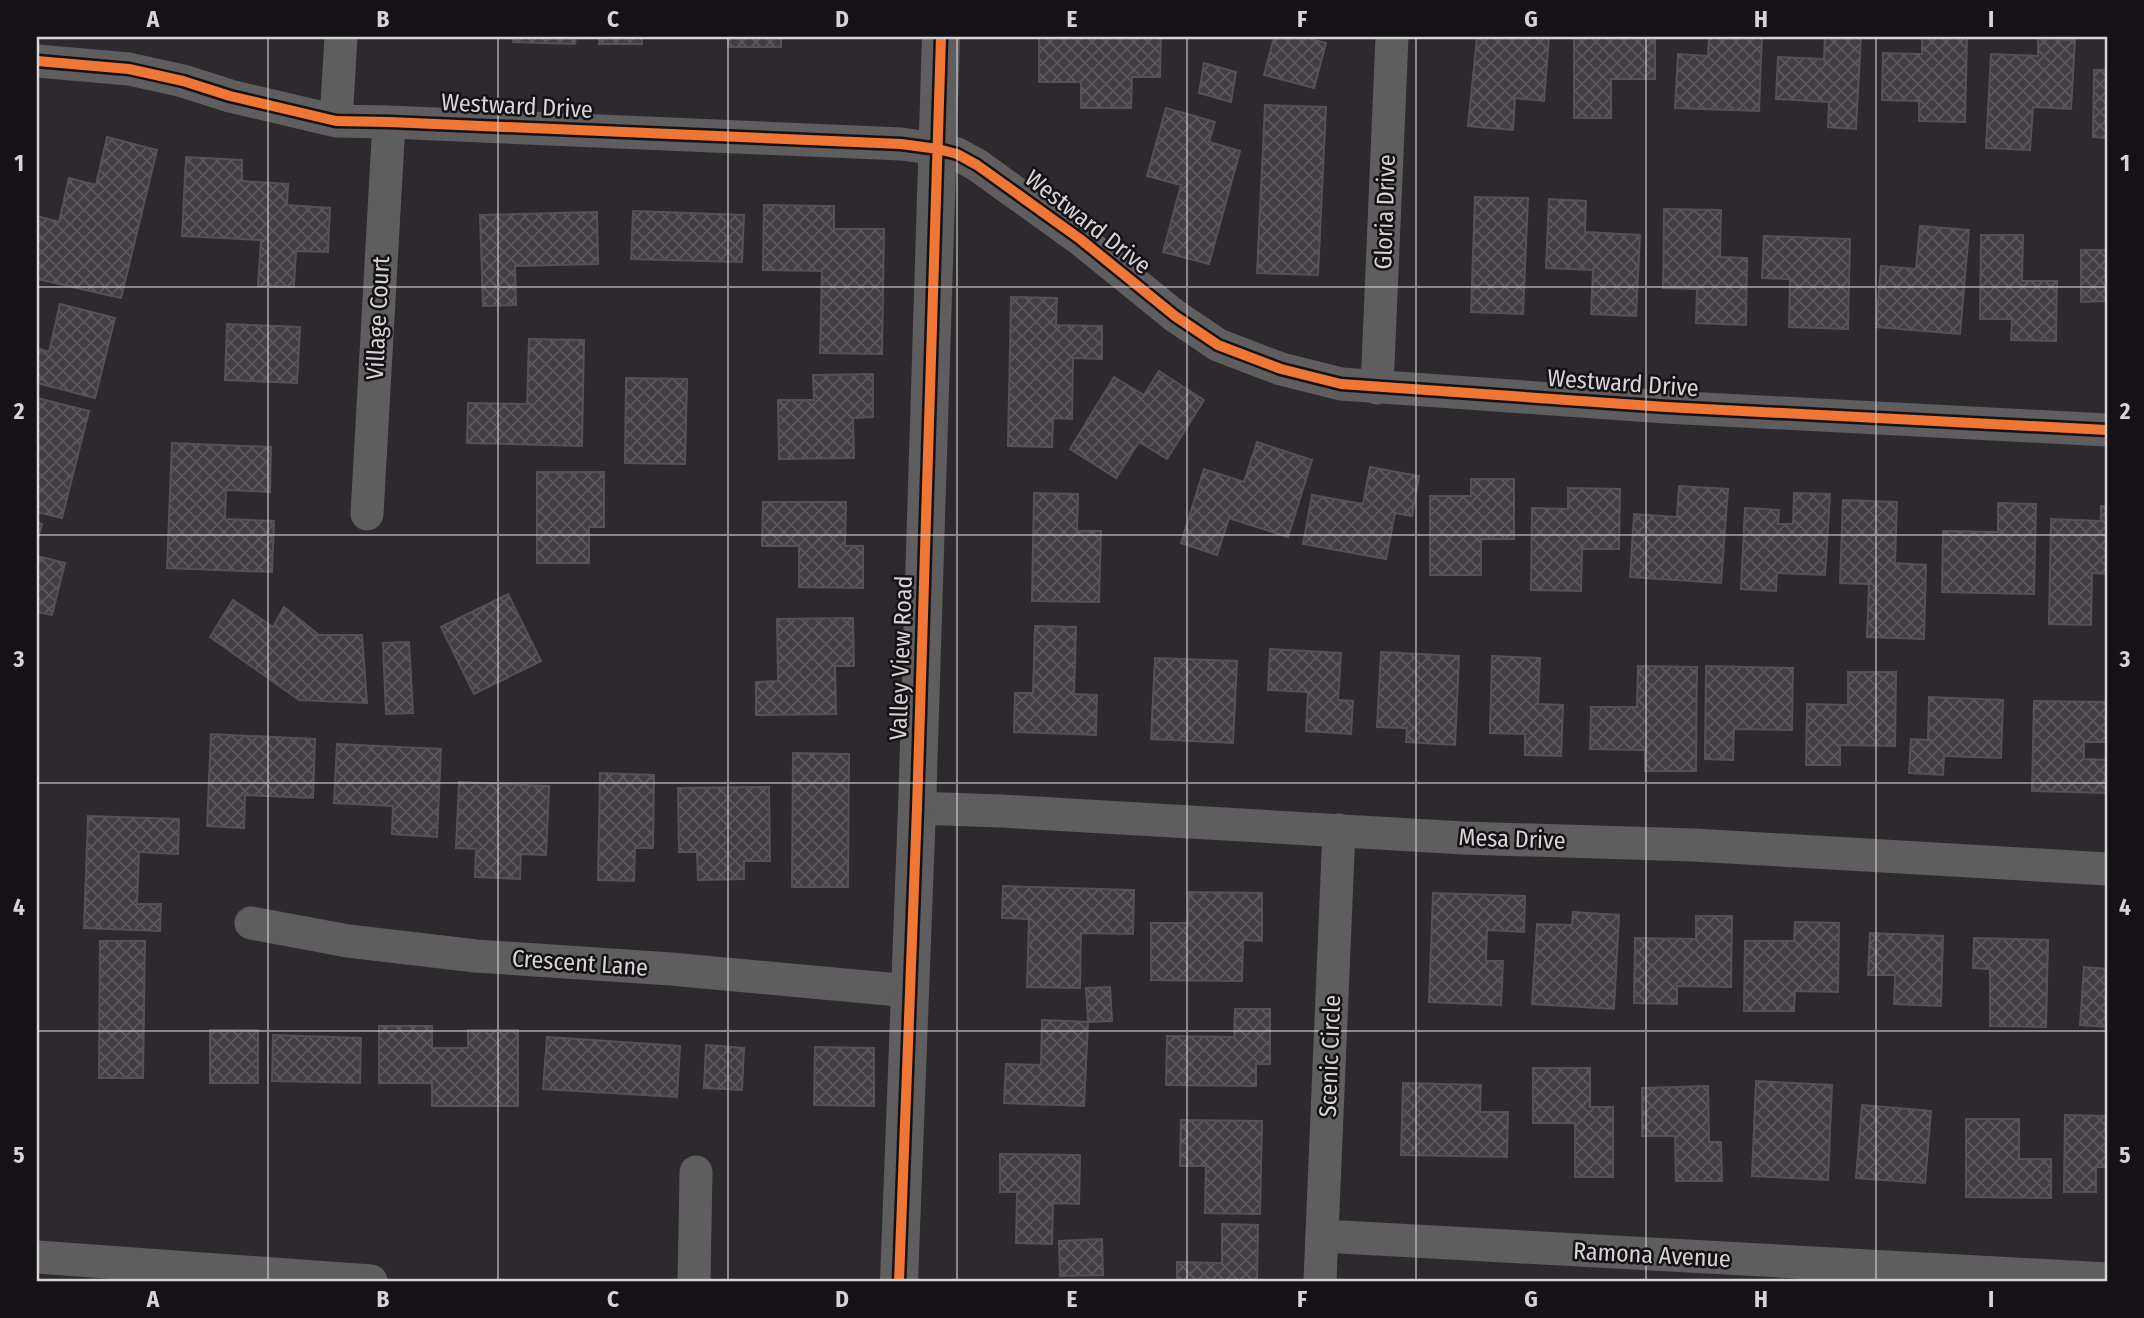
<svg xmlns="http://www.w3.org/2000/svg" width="2144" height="1318" viewBox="0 0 2144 1318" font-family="'Fira Sans Condensed',sans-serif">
  <defs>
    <pattern id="building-cross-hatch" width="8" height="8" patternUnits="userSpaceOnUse" patternTransform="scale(1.75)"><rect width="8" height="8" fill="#403e42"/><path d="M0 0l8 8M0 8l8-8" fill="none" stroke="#5b595d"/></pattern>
  </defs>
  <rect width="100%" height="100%" fill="#2d292e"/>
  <path fill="url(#building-cross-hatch)" stroke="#545257" stroke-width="2" d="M 513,37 L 576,37 L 575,44 L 513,42 Z
    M 599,37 L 642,37 L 642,44 L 599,44 Z
    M 728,37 L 781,37 L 781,47 L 728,47 Z
    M 1039,37 L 1161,37 L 1160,77 L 1132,77 L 1131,108 L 1081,108 L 1081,82 L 1039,82 Z
    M 1274,37 L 1310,37 L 1310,39 L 1326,43 L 1314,88 L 1264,75 Z
    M 1477,37 L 1549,37 L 1544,101 L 1515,98 L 1513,130 L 1468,126 Z
    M 1574,37 L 1655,37 L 1655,79 L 1611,79 L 1611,118 L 1574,118 Z
    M 1709,37 L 1762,37 L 1759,111 L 1675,108 L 1678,54 L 1708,56 Z
    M 1825,37 L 1861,37 L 1856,129 L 1828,127 L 1829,102 L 1776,99 L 1778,57 L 1824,59 Z
    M 1922,37 L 1967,37 L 1965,122 L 1919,121 L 1919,101 L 1882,100 L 1883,53 L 1922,54 Z
    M 2038,38 L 2075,40 L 2071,109 L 2033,107 L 2030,150 L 1986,148 L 1991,54 L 2038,56 Z
    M 1204,63 L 1236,72 L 1231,102 L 1199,93 Z
    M 2094,70 L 2107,70 L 2107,138 L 2093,137 Z
    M 1265,105 L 1326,107 L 1318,275 L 1257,273 Z
    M 1166,108 L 1215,122 L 1209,142 L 1240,151 L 1209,264 L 1163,252 L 1181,185 L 1147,176 Z
    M 107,137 L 157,150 L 121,298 L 37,279 L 37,216 L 59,222 L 69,178 L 96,185 Z
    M 186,157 L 242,160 L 242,181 L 288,184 L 287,205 L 330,208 L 328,252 L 296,251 L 294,287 L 258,286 L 261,240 L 182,236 Z
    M 1475,197 L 1528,198 L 1523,314 L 1471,312 Z
    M 1549,199 L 1586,201 L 1585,232 L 1640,235 L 1636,316 L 1591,314 L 1593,270 L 1546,268 Z
    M 764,205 L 834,206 L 834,229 L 884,229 L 882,354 L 820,353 L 822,271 L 763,270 Z
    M 1664,209 L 1721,210 L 1720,257 L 1747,258 L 1746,325 L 1696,323 L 1697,289 L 1663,288 Z
    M 633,211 L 744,215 L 742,262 L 631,259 Z
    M 597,212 L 598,264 L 515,266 L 516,305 L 483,306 L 480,215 Z
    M 1920,226 L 1969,230 L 1960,334 L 1876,327 L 1881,266 L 1916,269 Z
    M 1981,235 L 2023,235 L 2022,281 L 2057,281 L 2056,341 L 2011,340 L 2012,319 L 1980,319 Z
    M 1764,236 L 1850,239 L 1848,329 L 1789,327 L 1790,279 L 1762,278 Z
    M 2081,250 L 2107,250 L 2107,301 L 2081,302 Z
    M 1011,297 L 1057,298 L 1056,325 L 1102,326 L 1102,359 L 1073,358 L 1072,419 L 1053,418 L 1052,447 L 1008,446 Z
    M 60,304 L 115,318 L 95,398 L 37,383 L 37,348 L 49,352 Z
    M 227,324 L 300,327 L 297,383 L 225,380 Z
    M 529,339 L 584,340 L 582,446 L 467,443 L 468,403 L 527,404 Z
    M 1159,371 L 1204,400 L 1167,459 L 1139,442 L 1116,478 L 1070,449 L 1114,377 L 1144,395 Z
    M 873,374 L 873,417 L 853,418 L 854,458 L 779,459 L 778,400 L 814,400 L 813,375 Z
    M 626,378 L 687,379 L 685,464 L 625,463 Z
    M 37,398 L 89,411 L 62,518 L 37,512 Z
    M 1257,442 L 1312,460 L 1288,537 L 1229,518 L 1217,555 L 1181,543 L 1204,469 L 1244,482 Z
    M 172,443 L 271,447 L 270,492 L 226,490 L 225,519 L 274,521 L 272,572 L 167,568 Z
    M 1370,467 L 1419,476 L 1412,516 L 1395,513 L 1386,559 L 1303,544 L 1312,495 L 1363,504 Z
    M 537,472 L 604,472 L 604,527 L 589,527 L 589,563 L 537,563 Z
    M 1471,479 L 1514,479 L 1514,539 L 1481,539 L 1481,575 L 1430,575 L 1430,496 L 1471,496 Z
    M 1679,486 L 1728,489 L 1721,583 L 1630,577 L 1634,514 L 1677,517 Z
    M 1568,488 L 1620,489 L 1619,549 L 1582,549 L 1581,591 L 1531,590 L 1532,508 L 1568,509 Z
    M 1034,493 L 1078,494 L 1077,531 L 1101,531 L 1099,602 L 1032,601 Z
    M 1794,493 L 1830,494 L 1825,575 L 1777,573 L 1776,591 L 1741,589 L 1745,508 L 1779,510 L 1778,524 L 1793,524 Z
    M 1843,500 L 1897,502 L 1895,563 L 1926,565 L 1924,639 L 1867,637 L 1869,584 L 1840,583 Z
    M 763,502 L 846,502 L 845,546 L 863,546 L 863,588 L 799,587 L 799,546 L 762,546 Z
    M 1998,503 L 2036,504 L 2034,594 L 1942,592 L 1943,531 L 1998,532 Z
    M 2101,506 L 2107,506 L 2107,574 L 2092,573 L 2091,625 L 2049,624 L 2051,519 L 2101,521 Z
    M 37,522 L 42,524 L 37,543 Z
    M 37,556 L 65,563 L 52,615 L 37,612 Z
    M 508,594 L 541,661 L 474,694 L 441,627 Z
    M 233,600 L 273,627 L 284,607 L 319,635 L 362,635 L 367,703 L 299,700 L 210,637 Z
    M 853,618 L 854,666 L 835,666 L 836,714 L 756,715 L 756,682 L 778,681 L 777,619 Z
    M 1035,626 L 1076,627 L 1074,694 L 1097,695 L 1096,735 L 1014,732 L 1015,693 L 1033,693 Z
    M 409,642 L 413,713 L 386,714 L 383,643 Z
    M 1270,649 L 1341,653 L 1338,700 L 1353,701 L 1351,734 L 1306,731 L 1308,692 L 1268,690 Z
    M 1381,652 L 1459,656 L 1455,745 L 1406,742 L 1407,728 L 1377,727 Z
    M 1492,656 L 1540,658 L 1538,704 L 1563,705 L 1561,756 L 1525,755 L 1525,734 L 1490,733 Z
    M 1155,658 L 1237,661 L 1233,743 L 1151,739 Z
    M 1638,666 L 1697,667 L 1696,771 L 1645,771 L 1645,750 L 1590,749 L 1591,707 L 1637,707 Z
    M 1706,666 L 1793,668 L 1792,730 L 1734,729 L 1733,760 L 1705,759 Z
    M 1848,672 L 1896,672 L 1895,746 L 1840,745 L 1840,765 L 1806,765 L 1807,704 L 1848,705 Z
    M 1929,697 L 2003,700 L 2001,758 L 1944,756 L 1943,775 L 1909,773 L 1911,739 L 1928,740 Z
    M 2034,701 L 2107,702 L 2107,742 L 2084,742 L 2084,759 L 2107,760 L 2107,793 L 2032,791 Z
    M 211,734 L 315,739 L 313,798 L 245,795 L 244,828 L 207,826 Z
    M 337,744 L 441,749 L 437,837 L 392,834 L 393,806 L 334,803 Z
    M 793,753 L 849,754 L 848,887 L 792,887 Z
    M 600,773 L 654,775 L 653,848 L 635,848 L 634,881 L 598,880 Z
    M 459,782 L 549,786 L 546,855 L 521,854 L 520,879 L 475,877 L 476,849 L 456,848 Z
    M 769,787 L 770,861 L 744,861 L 744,879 L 698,880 L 697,852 L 679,852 L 678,788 Z
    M 88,816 L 179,819 L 178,854 L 139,852 L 137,904 L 161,904 L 160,931 L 84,928 Z
    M 1003,886 L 1134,890 L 1133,934 L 1081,933 L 1080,988 L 1027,987 L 1029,919 L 1002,918 Z
    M 1189,892 L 1262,893 L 1262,941 L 1243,940 L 1242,981 L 1151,980 L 1151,923 L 1188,923 Z
    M 1433,893 L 1525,896 L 1524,932 L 1487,930 L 1486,961 L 1503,961 L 1501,1005 L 1429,1002 Z
    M 1573,912 L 1619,915 L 1614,1009 L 1532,1004 L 1537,924 L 1572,925 Z
    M 1696,916 L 1732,916 L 1731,987 L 1677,986 L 1677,1004 L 1634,1003 L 1635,938 L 1696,939 Z
    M 1795,922 L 1839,923 L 1838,992 L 1795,991 L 1794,1011 L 1744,1011 L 1745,941 L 1794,941 Z
    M 1870,933 L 1943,936 L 1941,1006 L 1894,1004 L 1895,975 L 1868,975 Z
    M 1974,938 L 2048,940 L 2046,1027 L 1990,1026 L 1990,969 L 1973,968 Z
    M 100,941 L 145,941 L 143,1078 L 99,1078 Z
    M 2084,967 L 2107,969 L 2107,1027 L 2080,1025 Z
    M 1110,987 L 1112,1021 L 1088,1022 L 1086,988 Z
    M 1235,1009 L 1270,1009 L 1270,1064 L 1256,1064 L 1256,1086 L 1166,1085 L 1167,1036 L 1234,1037 Z
    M 1042,1020 L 1088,1022 L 1084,1106 L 1004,1103 L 1006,1064 L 1041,1065 Z
    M 379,1026 L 432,1026 L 432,1048 L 468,1048 L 468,1030 L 518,1030 L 518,1106 L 432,1106 L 432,1083 L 379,1083 Z
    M 210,1030 L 258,1030 L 258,1083 L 210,1083 Z
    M 273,1035 L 361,1038 L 360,1083 L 272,1081 Z
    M 547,1037 L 680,1046 L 677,1097 L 543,1089 Z
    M 706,1045 L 744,1048 L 742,1090 L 704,1088 Z
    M 815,1047 L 874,1048 L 874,1106 L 814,1105 Z
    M 1533,1068 L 1590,1068 L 1590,1107 L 1613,1107 L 1613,1177 L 1575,1177 L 1575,1123 L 1533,1123 Z
    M 1756,1081 L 1832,1085 L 1828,1180 L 1752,1176 Z
    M 1403,1083 L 1481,1085 L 1480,1112 L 1508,1112 L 1507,1157 L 1401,1155 Z
    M 1708,1086 L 1709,1142 L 1721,1142 L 1722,1181 L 1676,1181 L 1675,1136 L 1642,1136 L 1642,1088 Z
    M 1862,1105 L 1931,1111 L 1925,1183 L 1856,1178 Z
    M 2065,1115 L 2107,1116 L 2107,1167 L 2096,1167 L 2096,1192 L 2064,1192 Z
    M 1966,1119 L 2019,1119 L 2019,1159 L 2051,1159 L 2051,1198 L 1966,1197 Z
    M 1181,1120 L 1262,1121 L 1260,1214 L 1205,1213 L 1206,1166 L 1180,1166 Z
    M 1000,1154 L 1080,1155 L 1079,1204 L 1053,1203 L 1052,1244 L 1016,1243 L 1017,1192 L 1000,1192 Z
    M 1222,1224 L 1258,1225 L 1257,1281 L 1177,1281 L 1177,1262 L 1222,1263 Z
    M 1102,1239 L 1103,1275 L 1060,1276 L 1059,1241 Z"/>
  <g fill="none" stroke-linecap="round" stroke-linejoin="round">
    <path stroke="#5f5e5e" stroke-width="33" d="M 37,61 L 129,69 L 183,81 L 230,96 L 336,121 L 389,122 L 901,144 L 938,149 L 957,154 L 977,165 L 1080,239 L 1175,316 L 1218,345 L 1281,369 L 1341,384 L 1666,407 L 2107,430
      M 336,121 L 341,37
      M 1377,388 L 1392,37
      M 367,514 L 389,122
      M 917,808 L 1001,811 L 1464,838 L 1694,845 L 2107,869
      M 251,923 L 348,941 L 476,956 L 671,969 L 910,991
      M 1323,1236 L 2107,1279
      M 37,1257 L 371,1281
      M 694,1281 L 696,1172
      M 1320,1281 L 1339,830"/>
    <path stroke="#5f5e5e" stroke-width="38" d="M 899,1281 L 917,808 L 941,37"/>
    <g stroke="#151215" stroke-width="15">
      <path id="cycleway" d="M 37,61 L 129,69 L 183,81 L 230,96 L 336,121 L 389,122 L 901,144 L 938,149 L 957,154 L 977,165 L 1080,239 L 1175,316 L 1218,345 L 1281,369 L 1341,384 L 1666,407 L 2107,430
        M 899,1281 L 917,808 L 941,37"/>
    </g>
    <use href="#cycleway" stroke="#f07635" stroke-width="10"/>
  </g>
  <path fill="none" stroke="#d7d3d7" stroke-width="2" stroke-opacity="0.55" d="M 268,37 L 268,1281M 498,37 L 498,1281M 728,37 L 728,1281M 957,37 L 957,1281M 1187,37 L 1187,1281M 1416,37 L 1416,1281M 1646,37 L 1646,1281M 1876,37 L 1876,1281M 37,287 L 2107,287M 37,535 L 2107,535M 37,783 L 2107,783M 37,1031 L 2107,1031"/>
  <g text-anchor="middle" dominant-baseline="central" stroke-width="5" stroke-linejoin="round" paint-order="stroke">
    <g font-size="24" fill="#d7d3d7" stroke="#151215">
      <text transform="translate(517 106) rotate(3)">Westward Drive</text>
      <text transform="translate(1385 212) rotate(-88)">Gloria Drive</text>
      <text transform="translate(1088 222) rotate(38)">Westward Drive</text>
      <text transform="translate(378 318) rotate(-87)">Village Court</text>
      <text transform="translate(1623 383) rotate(4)">Westward Drive</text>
      <text transform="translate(901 658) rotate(-88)">Valley View Road</text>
      <text transform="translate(1512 839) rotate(2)">Mesa Drive</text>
      <text transform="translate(580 963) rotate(4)">Crescent Lane</text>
      <text transform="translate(1330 1056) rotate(-88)">Scenic Circle</text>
      <text transform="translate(1652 1255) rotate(3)">Ramona Avenue</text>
    </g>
  </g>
  <rect width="2144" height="1318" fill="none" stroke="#151215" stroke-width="77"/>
  <rect x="38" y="38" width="2068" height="1242" fill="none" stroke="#d7d3d7" stroke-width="2.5"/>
  <g font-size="23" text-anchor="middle" font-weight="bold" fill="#d7d3d7">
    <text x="153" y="27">A</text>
    <text x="383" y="27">B</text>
    <text x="613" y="27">C</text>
    <text x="842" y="27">D</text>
    <text x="1072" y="27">E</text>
    <text x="1302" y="27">F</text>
    <text x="1531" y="27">G</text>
    <text x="1761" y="27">H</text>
    <text x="1991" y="27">I</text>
    <text x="19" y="171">1</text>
    <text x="2125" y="171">1</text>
    <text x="19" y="419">2</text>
    <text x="2125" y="419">2</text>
    <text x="19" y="667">3</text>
    <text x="2125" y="667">3</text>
    <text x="19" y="915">4</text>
    <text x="2125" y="915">4</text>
    <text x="19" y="1163">5</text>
    <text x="2125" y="1163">5</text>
    <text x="153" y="1307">A</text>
    <text x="383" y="1307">B</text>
    <text x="613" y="1307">C</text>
    <text x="842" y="1307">D</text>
    <text x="1072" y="1307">E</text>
    <text x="1302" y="1307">F</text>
    <text x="1531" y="1307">G</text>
    <text x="1761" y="1307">H</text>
    <text x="1991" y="1307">I</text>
  </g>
</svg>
